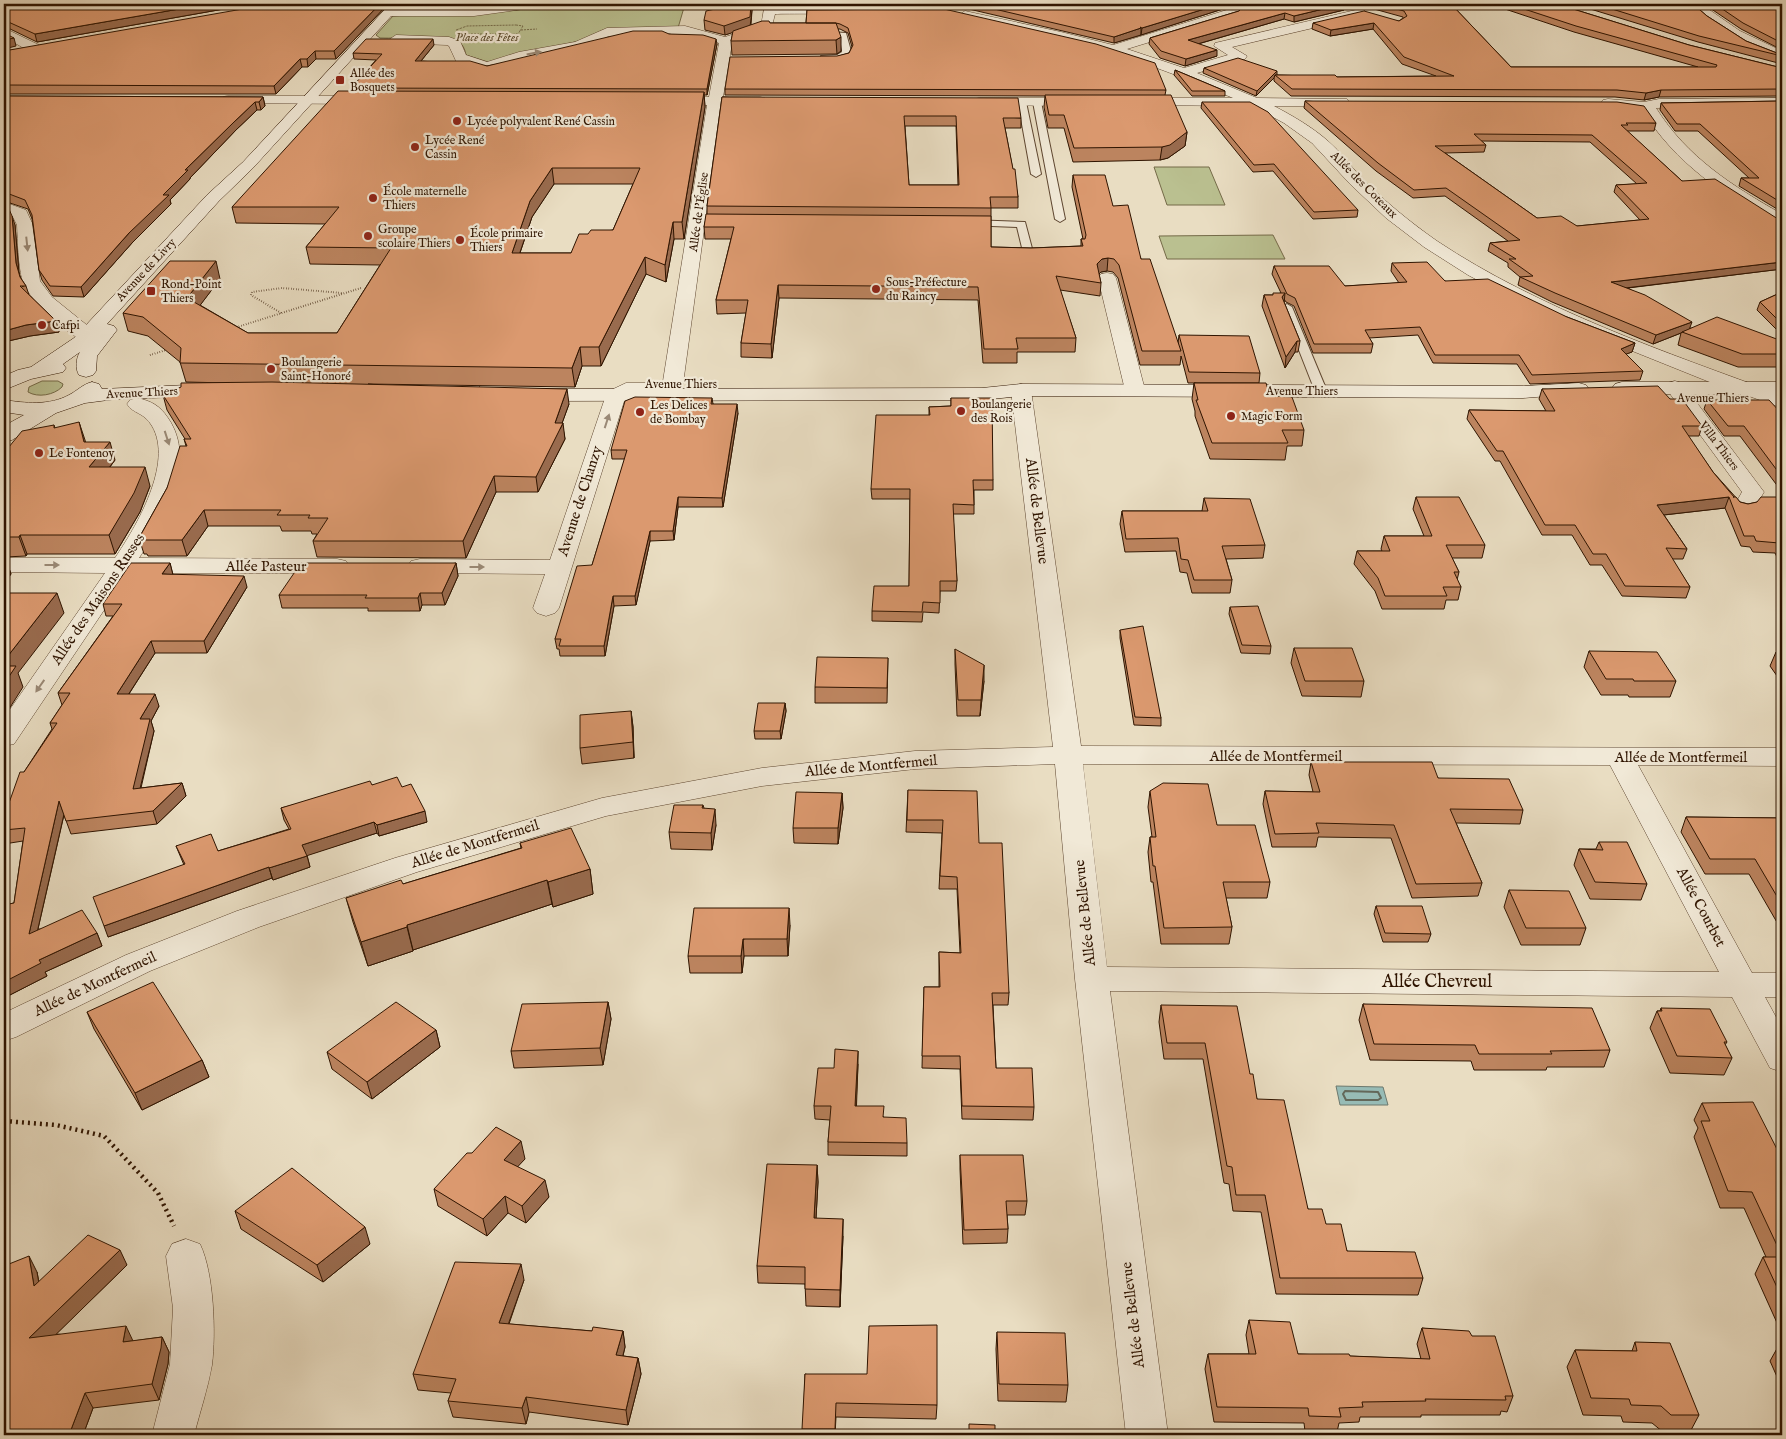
<svg xmlns="http://www.w3.org/2000/svg" width="1786" height="1439" viewBox="0 0 1786 1439" font-family="'IM FELL English',serif">
  <rect width="100%" height="100%" fill="#e9ddc2"/>
  <filter id="stains"><feTurbulence type="fractalNoise" baseFrequency=".004" numOctaves="4"/><feColorMatrix values="0 0 0 0 .2 0 0 0 0 .09 0 0 0 0 .02 0 0 0 .5 -.17"/></filter>
  <radialGradient id="worn" r=".72"><stop offset=".6" stop-color="#630" stop-opacity="0"/><stop offset="1" stop-color="#630" stop-opacity=".3"/></radialGradient>
  <path fill="#bac090" stroke="#746a48" d="M 657,4 L 685,4 L 678,28 L 603,30 L 579,41 L 488,62 L 466,55 C 465,49 462,42 455,40 C 436,34 401,39 380,38 L 376,35 L 393,16 L 543,5 L 642,6 Z
    M 1154,167 L 1209,167 L 1225,205 L 1167,205 Z
    M 1273,235 L 1285,259 L 1167,259 L 1159,236 Z
    M 42,381 L 58,381 L 63,384 L 62,387 C 54,395 38,398 28,392 L 29,387 Z"/>
  <path fill="#97bbb5" stroke="#6d786d" d="M 1336,1086 L 1383,1087 L 1388,1105 L 1340,1105 Z"/>
  <g fill="none" stroke-linecap="round" stroke-linejoin="round">
    <path stroke="#63685a" stroke-width="2" d="M 1345,1091 L 1378,1092 L 1381,1098 L 1378,1100 L 1346,1100 L 1343,1094 Z"/>
    <g stroke="#5e4630" stroke-width="2">
      <path id="service" d="M 814,31 L 846,33 L 851,51 L 843,58 L 821,60 L 821,56 L 837,55 L 842,52 L 840,37 L 817,35 L 814,35 Z
        M 1022,99 L 1026,102 L 1041,174 L 1036,177 L 1031,174 L 1018,102 Z
        M 1037,99 L 1041,102 L 1065,219 L 1060,222 L 1055,219 L 1033,102 Z
        M 970,220 L 1025,222 L 1034,256 L 1029,259 L 1024,256 L 1017,227 L 966,225 L 965,223 Z
        M 1287,304 L 1292,307 L 1327,391 L 1325,394 L 1321,395 L 1315,391 L 1282,307 Z"/>
    </g>
    <g stroke="#5e4630" stroke-width="1">
      <path id="minor" d="M 507,4 L 537,4 L 531,8 L 474,16 L 389,16 L 383,12 L 389,8 L 474,8 Z
        M 566,4 L 653,4 L 647,8 C 632,8 575,13 566,4 Z
        M 765,4 L 777,4 L 777,6 L 955,4 C 944,16 800,13 775,14 L 771,30 L 732,43 L 723,97 L 760,97 L 765,98 L 767,101 L 765,104 L 760,105 L 721,105 L 683,384 C 672,400 643,395 626,395 L 559,608 L 555,613 L 546,616 L 537,613 L 533,608 L 545,574 L 420,573 L 411,571 L 408,566 L 411,561 L 420,559 L 550,560 L 606,395 L 609,391 L 626,383 L 659,383 L 663,381 L 707,105 L 668,105 L 663,104 L 661,101 L 663,98 L 668,97 L 709,97 L 719,43 L 685,34 L 609,36 L 583,48 L 521,59 L 487,70 L 456,61 L 449,46 L 447,45 L 396,43 L 390,39 L 396,35 L 449,37 L 460,41 L 466,55 L 487,62 L 519,52 L 575,42 L 607,28 L 685,26 L 725,37 L 761,25 Z
        M 1235,4 L 1248,4 L 1238,15 L 1127,49 L 1184,68 L 1228,55 L 1214,46 L 1215,43 L 1360,9 L 1364,10 L 1366,13 L 1364,16 L 1232,47 L 1247,56 L 1245,59 L 1197,73 L 1257,98 L 1347,99 L 1349,102 L 1347,105 L 1342,106 L 1274,106 C 1293,116 1312,127 1328,141 C 1341,152 1350,166 1362,178 C 1384,201 1410,222 1437,241 C 1539,309 1667,353 1782,395 L 1782,408 L 1707,381 L 1595,336 L 1521,303 L 1468,275 L 1424,247 L 1386,218 L 1350,184 L 1312,143 L 1284,123 L 1252,106 L 1133,105 L 1131,102 L 1133,99 L 1138,98 L 1233,98 C 1186,78 1138,60 1088,46 C 1046,35 1003,28 961,18 L 959,15 L 965,11 L 1061,32 L 1113,45 L 1230,9 Z
        M 1688,4 L 1701,4 L 1740,31 L 1782,51 L 1782,60 C 1756,54 1705,26 1688,4 Z
        M 4,28 L 39,45 L 40,48 L 34,52 L 29,51 L 4,37 Z
        M 228,96 L 367,96 L 372,97 L 374,100 L 372,103 L 367,104 L 223,103 L 221,100 L 223,97 Z
        M 980,98 L 1082,98 L 1087,99 L 1089,102 L 1087,105 L 1082,106 L 975,105 L 973,102 L 975,99 Z
        M 1782,98 L 1782,106 L 1656,108 C 1687,157 1732,186 1782,214 L 1782,226 L 1776,225 C 1723,194 1676,164 1643,111 L 1608,107 L 1603,106 L 1601,103 L 1603,100 L 1608,99 L 1644,102 L 1659,99 Z
        M 4,202 L 26,210 L 33,225 L 40,281 L 52,297 L 93,330 L 96,334 L 93,338 C 89,339 86,340 81,339 C 65,333 26,297 22,279 C 18,262 18,243 17,225 L 13,217 L 4,213 Z
        M 1107,273 L 1113,274 L 1116,278 L 1145,390 L 1142,394 L 1135,396 L 1128,394 L 1125,390 L 1098,278 L 1101,274 Z
        M 1675,381 L 1682,383 L 1764,492 L 1753,511 L 1745,513 L 1737,511 L 1734,506 L 1742,492 L 1665,387 L 1668,383 Z
        M 1021,384 L 1028,386 L 1031,390 L 1081,746 L 1782,748 L 1782,766 L 1638,765 L 1752,973 L 1782,973 L 1782,997 L 1765,997 L 1782,1028 L 1782,1072 L 1770,1068 L 1732,997 L 1110,991 L 1168,1435 L 1126,1435 L 1075,979 L 1055,764 L 915,769 L 762,786 L 606,816 L 417,872 L 259,927 L 150,971 L 16,1037 L 4,1041 L 4,1013 L 126,955 L 237,911 L 395,858 L 602,798 L 762,768 L 915,751 L 1053,747 L 1011,390 L 1014,386 ZM 1083,764 L 1610,765 L 1719,972 L 1107,967 Z
        M 137,398 C 152,401 160,406 168,418 C 198,461 164,521 139,558 L 337,559 L 346,561 L 349,566 L 346,571 L 337,573 L 129,573 L 14,744 L 4,746 L 4,718 L 105,573 L 4,572 L 4,558 L 115,558 C 136,527 174,463 152,426 C 144,412 133,414 127,404 L 130,400 Z
        M 186,1239 L 200,1244 C 214,1273 216,1333 212,1365 C 208,1388 200,1412 194,1435 L 152,1435 L 170,1364 L 173,1308 L 166,1256 L 172,1244 Z"/>
    </g>
    <g stroke="#2f1400" stroke-width="1">
      <path id="secondary" d="M 390,4 L 402,4 L 253,168 L 219,201 L 107,324 L 114,326 L 117,330 L 97,356 L 96,371 L 93,375 L 86,377 L 79,375 C 75,369 76,358 80,352 L 63,364 L 66,368 L 63,372 L 31,379 L 4,390 L 4,376 L 18,370 L 31,367 L 74,338 L 207,195 L 243,162 Z
        M 471,378 L 478,380 L 481,384 L 478,388 L 387,394 L 380,392 L 377,388 L 380,384 L 387,382 Z
        M 92,382 L 99,384 L 102,389 L 209,384 L 216,386 L 219,390 L 216,394 L 209,396 L 116,399 L 85,403 L 56,413 L 12,440 L 4,441 L 4,426 L 24,415 L 4,412 L 4,400 C 25,403 49,406 69,395 C 77,391 83,384 92,382 Z
        M 1622,382 L 1782,382 L 1782,394 L 1622,394 L 1615,392 L 1612,388 L 1615,384 Z
        M 1579,383 L 1586,385 L 1589,389 L 1586,393 L 1523,398 L 1021,396 L 982,400 L 529,401 L 522,399 L 519,395 L 522,391 L 529,389 L 982,388 L 1021,384 L 1523,386 Z"/>
    </g>
    <path stroke="#2f1400" stroke-width="1" stroke-dasharray="0.5 1" stroke-linecap="butt" d="M 516,25 L 523,26 L 518,34 L 463,34 L 456,30 L 467,26 Z
      M 521,30 L 537,29"/>
    <path stroke="#2f1400" stroke-width="2" stroke-dasharray="0.5 2" stroke-linecap="butt" d="M 281,313 L 251,295 L 252,292 L 282,288 L 342,293
      M 234,328 L 361,288
      M 150,355 L 169,349"/>
    <path stroke="#2f1400" stroke-width="4.5" stroke-dasharray="2 4" stroke-linecap="butt" d="M 4,1121 L 56,1125 L 104,1136 L 158,1193 L 174,1226"/>
    <use href="#service" fill="#f1e9d7" fill-rule="evenodd"/>
    <use href="#minor" fill="#f1e9d7" fill-rule="evenodd"/>
    <use href="#secondary" fill="#f1e9d7" fill-rule="evenodd"/>
  </g>
  <path fill="#bc845f" stroke="#2f1400" fill-rule="evenodd" d="M 4,4 L 252,4 L 37,42 L 4,26 Z
    M 388,4 L 336,59 L 316,59 L 308,67 L 302,67 L 276,94 L 4,94 L 4,51 Z
    M 402,4 L 480,4 L 479,5 L 463,6 L 403,6 Z
    M 738,4 L 752,4 L 752,10 L 751,25 L 770,23 L 806,23 L 807,10 L 1166,90 L 1165,95 L 1187,132 L 1185,146 L 1168,158 L 1160,160 L 1073,162 L 1064,128 L 1048,128 L 1044,107 L 1045,96 L 725,95 L 725,89 L 849,53 L 852,47 L 848,33 L 840,29 L 838,29 L 841,51 L 837,54 L 732,55 L 731,41 L 733,32 L 725,35 L 705,30 L 704,20 Z
    M 956,4 L 1233,4 L 1229,7 L 1141,35 L 1141,34 L 1141,35 L 1114,43 L 956,6 Z
    M 1344,4 L 1344,10 L 1294,22 L 1284,19 L 1198,44 L 1217,56 L 1185,66 L 1160,58 L 1149,44 L 1150,38 L 1239,11 Z
    M 1356,4 L 1451,4 L 1511,67 L 1698,67 L 1574,32 L 1490,4 L 1557,4 L 1689,45 L 1782,68 L 1782,96 L 1659,97 L 1644,100 L 1615,97 L 1291,96 L 1274,81 L 1274,78 L 1256,96 L 1203,73 L 1204,68 L 1277,75 L 1337,77 L 1436,76 L 1402,64 L 1373,29 L 1330,36 L 1312,29 L 1313,23 L 1399,21 L 1403,18 L 1403,17 Z
    M 1574,4 L 1693,4 L 1707,16 L 1746,41 L 1782,55 L 1782,64 L 1698,42 Z
    M 1704,4 L 1782,4 L 1782,50 L 1741,29 Z
    M 669,34 L 717,44 L 707,95 L 704,95 L 705,107 L 684,239 L 674,239 L 666,282 L 646,274 L 601,366 L 582,366 L 575,387 L 368,384 L 569,404 L 562,423 L 565,439 L 538,492 L 496,492 L 466,558 L 317,557 L 313,541 L 317,534 L 312,534 L 311,531 L 282,531 L 280,526 L 208,526 L 187,556 L 148,556 L 147,554 L 144,554 L 139,538 L 167,488 L 186,446 L 184,439 L 185,439 L 167,410 L 163,395 L 229,383 L 186,382 L 180,362 L 148,336 L 128,331 L 123,313 L 220,279 L 200,305 L 248,333 L 337,333 L 380,265 L 310,264 L 306,247 L 325,224 L 236,223 L 232,207 L 351,91 L 351,88 L 376,60 L 354,59 L 353,53 L 434,45 L 421,61 L 487,66 ZM 554,184 L 633,184 L 613,230 L 588,234 L 571,253 L 520,253 L 532,217 Z
    M 1175,70 L 1225,91 L 1225,96 L 1192,96 L 1174,75 Z
    M 4,96 L 263,97 L 265,106 L 261,110 L 257,110 L 236,130 L 190,178 L 190,179 L 170,200 L 171,204 L 132,243 L 84,297 L 53,296 L 42,280 L 39,270 L 32,219 L 28,209 L 4,201 Z
    M 722,97 L 1021,118 L 1021,128 L 1005,128 L 1018,197 L 1018,208 L 991,208 L 991,247 L 1031,248 L 1081,246 L 1081,239 L 1083,239 L 1072,187 L 1073,175 L 1113,206 L 1141,259 L 1178,343 L 1179,335 L 1260,373 L 1259,383 L 1188,383 L 1181,356 L 1180,365 L 1140,365 L 1118,278 L 1113,272 L 1107,271 L 1101,272 L 1099,274 L 1101,283 L 1100,296 L 1060,290 L 1076,338 L 1075,352 L 1017,352 L 1017,363 L 983,363 L 978,300 L 779,298 L 772,358 L 741,357 L 741,343 L 746,313 L 717,314 L 716,300 L 731,239 L 705,239 L 704,227 L 707,214 L 707,206 ZM 905,126 L 956,126 L 958,185 L 909,185 Z
    M 1305,101 L 1656,123 L 1654,131 L 1627,131 L 1682,181 L 1778,219 L 1782,220 L 1782,269 L 1628,288 L 1690,328 L 1782,341 L 1782,367 L 1738,367 L 1678,345 L 1681,333 L 1653,344 L 1552,302 L 1518,285 L 1520,277 L 1508,267 L 1508,263 L 1488,251 L 1490,243 L 1508,241 L 1445,196 L 1413,198 L 1376,171 L 1304,108 ZM 1481,141 L 1590,142 L 1637,184 L 1616,185 L 1614,192 L 1640,220 L 1577,226 L 1537,218 L 1445,153 L 1484,152 L 1486,145 Z
    M 1782,101 L 1782,212 L 1739,186 L 1741,178 L 1749,178 L 1698,131 L 1675,131 L 1660,110 L 1661,103 Z
    M 1202,102 L 1358,210 L 1357,217 L 1313,219 L 1273,171 L 1253,172 L 1201,108 Z
    M 4,206 L 15,225 L 19,273 L 20,277 L 26,286 L 29,295 L 56,321 L 59,332 L 30,336 L 4,342 Z
    M 1392,263 L 1445,281 L 1567,317 L 1635,343 L 1632,352 L 1626,354 L 1643,371 L 1640,380 L 1530,384 L 1517,364 L 1433,363 L 1418,335 L 1369,338 L 1373,344 L 1371,353 L 1313,353 L 1294,306 L 1286,302 L 1284,299 L 1284,302 L 1300,341 L 1298,352 L 1295,352 L 1285,368 L 1262,306 L 1264,295 L 1273,295 L 1281,293 L 1272,274 L 1274,266 L 1345,286 L 1399,283 L 1391,271 Z
    M 1782,292 L 1782,335 L 1757,310 L 1760,302 Z
    M 1194,383 L 1270,396 L 1304,430 L 1302,446 L 1287,446 L 1285,460 L 1210,459 L 1195,416 L 1195,411 L 1192,399 Z
    M 1542,389 L 1670,399 L 1702,426 L 1699,436 L 1688,436 L 1713,472 L 1740,502 L 1748,504 L 1782,497 L 1782,562 L 1779,561 L 1775,553 L 1753,552 L 1750,547 L 1741,546 L 1725,508 L 1664,515 L 1687,549 L 1683,559 L 1672,559 L 1690,587 L 1686,598 L 1622,596 L 1602,565 L 1590,565 L 1572,535 L 1542,535 L 1500,461 L 1495,461 L 1467,419 L 1469,410 L 1546,411 L 1539,399 Z
    M 712,398 L 713,404 L 738,413 L 723,507 L 678,507 L 674,540 L 650,541 L 636,605 L 614,606 L 605,656 L 560,656 L 559,649 L 557,649 L 555,639 L 592,565 L 625,459 L 612,459 L 611,450 Z
    M 951,398 L 993,480 L 993,490 L 974,490 L 974,514 L 953,514 L 957,581 L 956,591 L 940,591 L 939,613 L 923,612 L 922,622 L 872,621 L 872,611 L 909,586 L 910,499 L 872,499 L 871,489 L 929,415 L 929,407 L 951,406 Z
    M 1707,400 L 1782,414 L 1782,492 L 1740,436 L 1724,436 L 1704,409 Z
    M 54,425 L 55,428 L 85,442 L 115,460 L 110,467 L 150,486 L 140,512 L 115,554 L 27,554 L 26,556 L 5,557 L 11,574 L 4,583 L 4,453 Z
    M 1416,497 L 1485,545 L 1482,558 L 1452,558 L 1459,572 L 1457,580 L 1461,587 L 1458,600 L 1446,600 L 1444,609 L 1382,609 L 1375,591 L 1354,564 L 1357,551 L 1382,551 L 1381,549 L 1384,536 L 1424,536 L 1413,509 Z
    M 1204,498 L 1265,545 L 1263,558 L 1226,559 L 1232,580 L 1230,593 L 1192,593 L 1187,573 L 1180,572 L 1176,551 L 1125,552 L 1120,524 L 1122,511 L 1202,511 Z
    M 170,563 L 173,575 L 247,587 L 207,653 L 155,653 L 129,694 L 159,706 L 151,721 L 154,731 L 141,788 L 182,783 L 186,796 L 157,824 L 71,834 L 64,815 L 38,929 L 97,933 L 102,946 L 45,972 L 47,976 L 4,998 L 4,905 L 14,903 L 23,841 L 4,844 L 4,817 L 24,772 L 52,729 L 50,723 L 62,705 L 58,693 L 113,616 L 106,616 L 103,604 Z
    M 456,563 L 458,576 L 445,605 L 422,605 L 420,611 L 368,611 L 368,608 L 282,608 L 279,595 Z
    M 1230,607 L 1271,646 L 1270,654 L 1241,653 L 1229,614 Z
    M 1120,630 L 1161,718 L 1161,726 L 1134,725 L 1120,638 Z
    M 1294,648 L 1364,681 L 1361,697 L 1302,696 L 1291,663 Z
    M 955,649 L 984,681 L 980,716 L 957,716 L 955,664 Z
    M 1589,651 L 1676,681 L 1670,697 L 1629,697 L 1628,695 L 1601,695 L 1584,667 Z
    M 1776,652 L 1782,652 L 1782,683 L 1770,666 Z
    M 888,658 L 887,703 L 815,703 L 815,687 Z
    M 785,703 L 786,711 L 781,739 L 755,739 L 754,731 Z
    M 631,711 L 633,727 L 634,758 L 582,764 L 580,748 Z
    M 1311,762 L 1438,778 L 1523,810 L 1520,824 L 1456,823 L 1482,883 L 1478,896 L 1412,898 L 1391,838 L 1318,837 L 1316,847 L 1272,847 L 1263,804 L 1265,791 L 1313,792 L 1309,775 Z
    M 372,785 L 402,787 L 427,822 L 379,836 L 377,833 L 307,855 L 310,867 L 273,880 L 272,878 L 108,937 L 184,865 L 176,846 L 218,851 L 289,829 L 284,820 L 281,808 Z
    M 908,790 L 979,843 L 1009,993 L 1008,1005 L 993,1005 L 996,1068 L 1034,1107 L 1033,1120 L 962,1119 L 960,1069 L 922,1068 L 924,987 L 939,987 L 939,952 L 960,953 L 957,889 L 939,889 L 942,833 L 906,832 Z
    M 1150,791 L 1217,825 L 1270,882 L 1267,898 L 1226,898 L 1232,927 L 1229,944 L 1161,944 L 1153,882 L 1151,882 L 1148,852 L 1150,837 L 1152,837 L 1148,807 Z
    M 842,793 L 843,808 L 838,844 L 794,843 L 793,828 Z
    M 703,805 L 704,808 L 716,825 L 712,850 L 671,849 L 669,832 Z
    M 1686,817 L 1782,818 L 1782,931 L 1749,874 L 1705,874 L 1681,832 Z
    M 1599,842 L 1647,884 L 1641,900 L 1590,899 L 1574,865 L 1579,849 L 1596,849 Z
    M 520,843 L 590,869 L 593,894 L 553,907 L 552,904 L 413,950 L 413,951 L 368,966 L 353,922 L 346,898 L 403,884 L 521,848 Z
    M 1509,890 L 1586,928 L 1580,945 L 1521,945 L 1504,907 Z
    M 1376,906 L 1431,934 L 1428,942 L 1383,942 L 1374,914 Z
    M 790,925 L 788,956 L 744,956 L 742,973 L 690,973 L 688,956 Z
    M 608,1002 L 611,1019 L 603,1065 L 514,1068 L 511,1051 Z
    M 1363,1004 L 1610,1050 L 1604,1067 L 1547,1067 L 1546,1070 L 1474,1070 L 1471,1061 L 1370,1060 L 1359,1020 Z
    M 1161,1005 L 1250,1074 L 1257,1099 L 1308,1209 L 1326,1224 L 1347,1251 L 1423,1278 L 1418,1295 L 1276,1294 L 1261,1212 L 1233,1211 L 1229,1184 L 1224,1183 L 1203,1059 L 1164,1059 L 1159,1022 Z
    M 1661,1008 L 1727,1042 L 1725,1045 L 1732,1058 L 1724,1075 L 1670,1073 L 1650,1028 L 1657,1011 L 1660,1011 Z
    M 87,1012 L 202,1060 L 209,1077 L 142,1110 L 94,1029 Z
    M 436,1030 L 440,1047 L 372,1099 L 332,1069 L 327,1052 Z
    M 858,1064 L 856,1106 L 884,1117 L 907,1143 L 907,1156 L 828,1155 L 828,1142 L 830,1120 L 815,1119 L 814,1106 L 834,1068 Z
    M 1702,1103 L 1782,1159 L 1782,1334 L 1755,1274 L 1763,1257 L 1766,1257 L 1744,1208 L 1720,1208 L 1694,1137 L 1698,1128 L 1694,1120 Z
    M 960,1155 L 1027,1201 L 1025,1215 L 1007,1215 L 1008,1229 L 1007,1243 L 963,1244 L 960,1169 Z
    M 525,1159 L 517,1166 L 549,1197 L 526,1223 L 508,1213 L 487,1236 L 438,1206 L 434,1189 Z
    M 817,1165 L 818,1182 L 816,1218 L 843,1236 L 840,1307 L 806,1306 L 805,1284 L 758,1283 L 757,1266 Z
    M 235,1211 L 370,1244 L 323,1282 L 241,1229 Z
    M 127,1265 L 56,1334 L 133,1341 L 162,1337 L 169,1352 L 168,1364 L 159,1400 L 93,1408 L 83,1435 L 4,1435 L 37,1272 L 39,1282 Z
    M 524,1280 L 509,1324 L 592,1331 L 623,1331 L 625,1347 L 623,1356 L 638,1358 L 641,1374 L 628,1425 L 529,1412 L 526,1424 L 453,1417 L 448,1401 L 451,1393 L 418,1390 L 413,1374 Z
    M 1249,1320 L 1298,1354 L 1421,1359 L 1417,1344 L 1422,1328 L 1472,1336 L 1513,1396 L 1507,1412 L 1501,1411 L 1500,1415 L 1421,1415 L 1421,1417 L 1360,1417 L 1359,1422 L 1339,1423 L 1337,1432 L 1305,1431 L 1304,1423 L 1214,1422 L 1205,1369 L 1208,1354 L 1249,1354 L 1246,1335 Z
    M 997,1332 L 1068,1385 L 1066,1402 L 998,1401 L 996,1349 Z
    M 1635,1342 L 1699,1415 L 1690,1432 L 1663,1432 L 1652,1423 L 1623,1422 L 1621,1416 L 1583,1415 L 1567,1367 L 1575,1350 L 1632,1351 Z
    M 1782,1344 L 1782,1388 L 1770,1361 L 1779,1345 Z
    M 805,1374 L 937,1405 L 936,1419 L 836,1417 L 835,1435 L 803,1435 Z"/>
  <path fill="#996b4e" stroke="#2f1400" d="M 208,4 L 252,4 L 37,42 L 35,34 Z
    M 380,4 L 388,4 L 336,59 L 334,51 Z
    M 463,4 L 480,4 L 479,5 L 463,6 Z
    M 752,4 L 752,10 L 750,27 L 725,35 L 724,26 Z
    M 1221,4 L 1233,4 L 1229,7 L 1141,35 L 1142,28 Z
    M 1344,4 L 1344,10 L 1294,22 L 1294,16 Z
    M 1285,13 L 1284,19 L 1187,47 L 1188,40 Z
    M 1374,23 L 1373,29 L 1330,36 L 1331,30 Z
    M 1141,28 L 1141,35 L 1114,43 L 1114,37 Z
    M 841,37 L 841,51 L 837,54 L 836,40 Z
    M 14,38 L 16,46 L 4,49 L 4,40 Z
    M 433,39 L 434,45 L 416,67 L 415,61 Z
    M 716,39 L 717,44 L 707,95 L 707,89 Z
    M 1217,50 L 1217,56 L 1185,66 L 1186,59 Z
    M 315,51 L 316,59 L 308,67 L 307,59 Z
    M 300,59 L 302,67 L 276,94 L 274,86 Z
    M 1277,71 L 1277,76 L 1275,75 L 1274,78 L 1256,96 L 1257,91 Z
    M 1661,90 L 1659,97 L 1644,100 L 1646,93 Z
    M 704,92 L 705,107 L 684,239 L 682,222 Z
    M 263,97 L 265,106 L 261,110 L 259,102 Z
    M 255,102 L 257,110 L 236,130 L 190,178 L 190,179 L 170,200 L 171,204 L 132,243 L 84,297 L 81,287 L 185,170 L 234,122 Z
    M 1187,132 L 1185,146 L 1168,158 L 1160,160 L 1162,147 Z
    M 552,168 L 554,184 L 532,217 L 514,270 L 512,253 L 530,201 Z
    M 12,216 L 15,225 L 19,273 L 23,287 L 16,263 Z
    M 673,222 L 674,239 L 666,282 L 665,265 Z
    M 645,257 L 646,274 L 601,366 L 599,347 Z
    M 1108,258 L 1107,271 L 1101,272 L 1096,277 L 1097,264 L 1102,259 Z
    M 216,261 L 220,279 L 192,316 L 187,298 Z
    M 1782,262 L 1782,269 L 1609,290 L 1611,282 Z
    M 778,285 L 779,298 L 772,358 L 771,344 Z
    M 1285,293 L 1284,304 L 1282,297 Z
    M 56,321 L 59,332 L 30,336 L 4,342 L 4,331 L 26,325 Z
    M 1692,322 L 1689,330 L 1682,332 L 1681,333 L 1653,344 L 1656,335 Z
    M 1297,341 L 1295,352 L 1285,368 L 1286,357 Z
    M 1635,343 L 1632,352 L 1618,357 L 1621,349 Z
    M 580,347 L 582,366 L 575,387 L 572,368 Z
    M 567,389 L 569,404 L 560,429 L 563,423 L 565,439 L 538,492 L 536,477 Z
    M 737,404 L 738,413 L 723,507 L 722,498 Z
    M 79,422 L 85,440 L 90,460 L 84,442 Z
    M 110,442 L 115,460 L 95,486 L 89,467 Z
    M 145,467 L 150,486 L 140,512 L 115,554 L 109,535 Z
    M 494,476 L 496,492 L 466,558 L 463,541 Z
    M 678,497 L 678,507 L 674,540 L 673,531 Z
    M 1729,497 L 1725,508 L 1654,516 L 1657,505 Z
    M 204,510 L 208,526 L 187,556 L 182,540 Z
    M 650,531 L 650,541 L 636,605 L 635,596 Z
    M 20,535 L 27,554 L 26,556 L 19,537 Z
    M 4,555 L 11,574 L 4,583 Z
    M 170,563 L 173,575 L 162,574 Z
    M 456,563 L 458,576 L 445,605 L 442,593 Z
    M 244,576 L 247,587 L 207,653 L 204,641 Z
    M 57,593 L 64,613 L 18,673 L 23,687 L 4,717 L 4,661 Z
    M 420,593 L 422,605 L 420,611 L 418,598 Z
    M 613,596 L 614,606 L 605,656 L 604,646 Z
    M 151,641 L 155,653 L 121,706 L 117,694 Z
    M 984,665 L 984,681 L 980,716 L 981,700 Z
    M 155,694 L 159,706 L 151,721 L 154,731 L 137,801 L 133,789 L 140,719 Z
    M 785,703 L 786,711 L 781,739 L 780,731 Z
    M 631,711 L 633,727 L 634,758 L 633,742 Z
    M 182,783 L 186,796 L 157,824 L 153,811 Z
    M 842,793 L 843,808 L 838,844 L 838,828 Z
    M 59,801 L 64,814 L 34,946 L 29,934 Z
    M 715,809 L 716,825 L 712,850 L 711,833 Z
    M 425,811 L 427,822 L 379,836 L 377,825 Z
    M 374,822 L 377,833 L 306,856 L 302,845 Z
    M 307,856 L 310,867 L 273,880 L 269,868 Z
    M 269,867 L 272,878 L 108,937 L 104,926 Z
    M 590,869 L 593,894 L 553,907 L 548,882 Z
    M 547,880 L 552,904 L 413,950 L 407,925 Z
    M 789,908 L 790,925 L 788,956 L 787,939 Z
    M 407,927 L 413,951 L 368,966 L 361,942 Z
    M 97,933 L 102,946 L 45,972 L 47,976 L 4,998 L 4,982 L 39,960 Z
    M 743,939 L 744,956 L 742,973 L 741,956 Z
    M 608,1002 L 611,1019 L 603,1065 L 600,1048 Z
    M 436,1030 L 440,1047 L 372,1099 L 367,1082 Z
    M 858,1051 L 858,1064 L 856,1119 L 855,1106 Z
    M 202,1060 L 209,1077 L 142,1110 L 135,1093 Z
    M 521,1141 L 525,1159 L 508,1177 L 504,1160 Z
    M 817,1165 L 818,1182 L 815,1235 L 814,1218 Z
    M 545,1180 L 549,1197 L 526,1223 L 522,1206 Z
    M 505,1196 L 508,1213 L 487,1236 L 483,1219 Z
    M 843,1219 L 843,1236 L 840,1307 L 840,1290 Z
    M 365,1227 L 370,1244 L 323,1282 L 317,1265 Z
    M 120,1250 L 127,1265 L 37,1353 L 29,1338 Z
    M 29,1256 L 37,1272 L 42,1302 L 34,1286 Z
    M 521,1264 L 524,1280 L 503,1339 L 499,1323 Z
    M 126,1326 L 133,1341 L 123,1342 Z
    M 623,1331 L 625,1347 L 619,1371 L 616,1355 Z
    M 162,1337 L 169,1352 L 168,1364 L 159,1400 L 152,1384 Z
    M 638,1358 L 641,1374 L 628,1425 L 626,1410 Z
    M 85,1393 L 93,1408 L 83,1435 L 69,1435 Z
    M 526,1397 L 529,1412 L 526,1424 L 522,1408 Z"/>
  <path fill="#db996f" stroke="#2f1400" fill-rule="evenodd" d="M 4,4 L 208,4 L 35,34 L 4,20 Z
    M 271,4 L 380,4 L 334,51 L 315,51 L 307,59 L 300,59 L 274,86 L 4,85 L 4,51 Z
    M 738,4 L 751,4 L 750,17 L 724,26 L 704,20 L 706,11 Z
    M 973,4 L 1221,4 L 1142,28 L 1140,27 L 1141,28 L 1114,37 Z
    M 1246,4 L 1344,4 L 1294,16 L 1285,13 L 1188,40 L 1217,50 L 1186,59 L 1161,51 L 1150,38 L 1239,11 Z
    M 1378,4 L 1451,4 L 1511,67 L 1716,67 L 1717,65 L 1576,26 L 1509,4 L 1557,4 L 1689,45 L 1782,68 L 1782,89 L 1661,90 L 1646,93 L 1617,90 L 1292,89 L 1275,75 L 1335,75 L 1337,77 L 1454,76 L 1404,57 L 1374,23 L 1331,30 L 1313,23 L 1364,11 L 1399,21 L 1407,16 L 1404,11 Z
    M 1596,4 L 1693,4 L 1707,16 L 1746,41 L 1782,55 L 1782,56 L 1699,36 Z
    M 1715,4 L 1782,4 L 1782,43 L 1743,23 Z
    M 931,6 L 1096,44 L 1155,63 L 1166,90 L 725,89 L 730,57 L 837,56 L 849,53 L 853,45 L 848,28 L 840,24 L 836,23 L 806,23 L 807,10 L 910,9 Z
    M 762,21 L 769,21 L 770,23 L 836,23 L 841,37 L 836,40 L 731,41 L 733,31 Z
    M 633,31 L 662,31 L 669,34 L 703,35 L 716,39 L 707,89 L 351,88 L 382,54 L 353,53 L 366,39 L 433,39 L 415,61 L 470,61 L 487,66 Z
    M 4,33 L 14,38 L 4,40 Z
    M 1238,58 L 1277,71 L 1257,91 L 1204,68 Z
    M 1175,70 L 1225,91 L 1192,91 Z
    M 338,91 L 704,92 L 682,222 L 673,222 L 665,265 L 645,257 L 599,347 L 580,347 L 572,368 L 180,363 L 181,348 L 143,317 L 123,313 L 170,261 L 216,261 L 187,298 L 248,333 L 337,333 L 391,248 L 306,247 L 339,207 L 232,207 ZM 552,168 L 640,168 L 613,230 L 591,230 L 588,234 L 579,234 L 571,253 L 512,253 L 530,201 Z
    M 1045,95 L 1171,95 L 1187,132 L 1170,145 L 1162,147 L 1074,148 L 1064,115 L 1049,115 Z
    M 4,96 L 263,97 L 259,102 L 255,102 L 234,122 L 185,170 L 188,170 L 163,195 L 169,195 L 129,233 L 81,287 L 50,286 L 39,270 L 32,215 L 25,200 L 4,192 Z
    M 722,97 L 1018,98 L 1021,118 L 1003,118 L 1013,169 L 1015,169 L 1018,197 L 990,197 L 991,208 L 707,206 ZM 904,116 L 956,116 L 959,185 L 909,185 Z
    M 1305,101 L 1617,102 L 1644,106 L 1656,123 L 1626,123 L 1628,125 L 1621,125 L 1682,181 L 1715,179 L 1778,219 L 1782,220 L 1782,262 L 1611,282 L 1645,295 L 1692,322 L 1656,335 L 1555,293 L 1520,277 L 1533,276 L 1509,259 L 1516,259 L 1490,243 L 1520,240 L 1446,188 L 1414,190 L 1378,163 ZM 1474,134 L 1592,135 L 1647,183 L 1616,185 L 1649,219 L 1577,226 L 1561,216 L 1537,218 L 1435,146 L 1486,145 Z
    M 1782,101 L 1782,203 L 1741,178 L 1759,178 L 1700,124 L 1677,124 L 1661,103 Z
    M 1202,102 L 1250,102 L 1268,112 L 1358,210 L 1314,212 L 1274,164 L 1254,165 Z
    M 1073,175 L 1105,175 L 1113,206 L 1128,205 L 1141,259 L 1150,259 L 1181,351 L 1142,351 L 1119,265 L 1114,259 L 1108,258 L 1102,259 L 1097,264 L 1101,283 L 1056,276 L 1076,338 L 1016,338 L 1018,349 L 984,349 L 978,287 L 778,285 L 771,344 L 741,343 L 748,300 L 716,300 L 734,227 L 704,227 L 706,214 L 991,216 L 991,247 L 1031,248 L 1083,246 L 1081,239 L 1085,239 L 1086,235 Z
    M 4,206 L 9,209 L 12,216 L 16,263 L 20,277 L 26,286 L 20,286 L 56,321 L 26,325 L 4,331 Z
    M 1427,262 L 1445,281 L 1488,279 L 1567,317 L 1635,343 L 1621,349 L 1643,371 L 1532,375 L 1519,355 L 1435,355 L 1420,327 L 1365,330 L 1373,344 L 1314,344 L 1295,298 L 1287,294 L 1274,266 L 1329,266 L 1345,286 L 1407,282 L 1392,263 Z
    M 1782,292 L 1782,324 L 1760,302 Z
    M 1273,293 L 1285,293 L 1282,297 L 1300,341 L 1297,341 L 1286,357 L 1264,295 L 1273,295 Z
    M 1717,317 L 1782,341 L 1782,354 L 1742,354 L 1682,332 Z
    M 1179,335 L 1249,336 L 1260,373 L 1189,372 Z
    M 272,382 L 567,389 L 555,423 L 563,423 L 536,477 L 494,476 L 463,541 L 313,541 L 328,518 L 308,518 L 310,515 L 277,515 L 281,510 L 204,510 L 182,540 L 143,540 L 144,538 L 139,538 L 167,488 L 180,446 L 187,446 L 184,439 L 191,439 L 163,395 L 181,387 L 181,383 Z
    M 1194,383 L 1266,383 L 1270,396 L 1292,397 L 1304,430 L 1282,430 L 1288,443 L 1212,443 L 1196,400 L 1198,400 Z
    M 1658,386 L 1670,399 L 1682,399 L 1702,426 L 1682,426 L 1713,472 L 1734,497 L 1733,497 L 1736,497 L 1740,502 L 1748,504 L 1757,502 L 1761,497 L 1782,497 L 1782,550 L 1779,543 L 1756,541 L 1754,536 L 1744,536 L 1729,497 L 1657,505 L 1687,549 L 1666,548 L 1690,587 L 1625,586 L 1606,554 L 1593,554 L 1575,525 L 1545,525 L 1503,451 L 1497,451 L 1469,410 L 1555,411 L 1542,389 Z
    M 635,397 L 712,398 L 711,404 L 737,404 L 722,498 L 678,497 L 673,531 L 650,531 L 635,596 L 613,596 L 604,646 L 559,646 L 561,639 L 555,639 L 577,566 L 592,565 L 627,450 L 611,450 L 625,401 Z
    M 951,398 L 992,398 L 993,480 L 973,480 L 974,505 L 953,504 L 957,581 L 940,581 L 940,603 L 923,602 L 922,612 L 872,611 L 874,586 L 909,586 L 910,489 L 871,489 L 876,415 L 930,415 L 929,407 L 951,406 Z
    M 1707,400 L 1769,400 L 1782,414 L 1782,477 L 1744,426 L 1728,426 Z
    M 79,422 L 84,442 L 110,442 L 89,467 L 145,467 L 134,493 L 109,535 L 20,535 L 19,537 L 4,537 L 4,453 L 22,431 L 54,425 L 54,428 Z
    M 1416,497 L 1459,497 L 1485,545 L 1446,545 L 1459,572 L 1454,572 L 1461,587 L 1443,587 L 1447,596 L 1385,596 L 1378,578 L 1357,551 L 1390,551 L 1384,536 L 1432,536 Z
    M 1204,498 L 1250,499 L 1265,545 L 1222,546 L 1232,580 L 1194,580 L 1188,560 L 1181,559 L 1178,538 L 1126,539 L 1122,511 L 1208,511 Z
    M 131,563 L 170,563 L 162,574 L 244,576 L 204,641 L 151,641 L 117,694 L 155,694 L 140,719 L 150,719 L 133,789 L 182,783 L 153,811 L 66,821 L 59,801 L 29,934 L 82,910 L 97,933 L 39,960 L 41,963 L 4,982 L 4,905 L 14,903 L 25,828 L 4,830 L 4,817 L 20,772 L 24,772 L 57,723 L 50,723 L 70,693 L 58,693 L 122,604 L 103,604 Z
    M 301,563 L 456,563 L 442,593 L 420,593 L 418,598 L 365,598 L 367,595 L 279,595 Z
    M 4,593 L 57,593 L 4,661 Z
    M 1258,606 L 1271,646 L 1242,645 L 1230,607 Z
    M 1143,626 L 1161,718 L 1135,717 L 1120,630 Z
    M 1294,648 L 1352,648 L 1364,681 L 1305,681 Z
    M 955,649 L 984,665 L 981,700 L 958,700 Z
    M 1589,651 L 1657,652 L 1676,681 L 1634,681 L 1633,679 L 1606,679 Z
    M 1776,652 L 1782,652 L 1782,662 Z
    M 817,657 L 888,658 L 887,688 L 815,687 Z
    M 4,666 L 16,666 L 4,684 Z
    M 758,703 L 785,703 L 780,731 L 754,731 Z
    M 631,711 L 633,742 L 580,748 L 580,715 Z
    M 1311,762 L 1432,762 L 1438,778 L 1509,779 L 1523,810 L 1450,809 L 1482,883 L 1416,884 L 1394,825 L 1316,823 L 1319,833 L 1275,834 L 1265,791 L 1320,792 Z
    M 397,777 L 402,787 L 411,784 L 425,811 L 377,825 L 374,822 L 302,845 L 307,856 L 269,868 L 269,867 L 104,926 L 93,897 L 185,864 L 176,846 L 211,834 L 218,851 L 291,829 L 281,808 L 370,781 L 372,785 Z
    M 1163,783 L 1208,784 L 1217,825 L 1255,825 L 1270,882 L 1223,882 L 1232,927 L 1164,928 L 1155,866 L 1153,866 L 1150,837 L 1156,837 L 1150,791 Z
    M 908,790 L 977,791 L 979,843 L 1002,843 L 1009,993 L 992,993 L 996,1068 L 1032,1068 L 1034,1107 L 962,1106 L 960,1056 L 922,1056 L 924,987 L 940,987 L 939,952 L 961,953 L 957,877 L 940,876 L 943,820 L 907,820 Z
    M 796,792 L 842,793 L 838,828 L 793,828 Z
    M 674,805 L 703,805 L 702,808 L 715,809 L 711,833 L 669,832 Z
    M 1686,817 L 1782,818 L 1782,905 L 1755,859 L 1710,859 Z
    M 571,828 L 590,869 L 548,882 L 547,880 L 407,925 L 407,927 L 361,942 L 346,898 L 401,880 L 403,884 L 522,848 L 520,843 Z
    M 1599,842 L 1627,842 L 1647,884 L 1595,882 L 1579,849 L 1603,850 Z
    M 1509,890 L 1569,891 L 1586,928 L 1526,928 Z
    M 1376,906 L 1422,906 L 1431,934 L 1385,933 Z
    M 694,908 L 789,908 L 787,939 L 743,939 L 741,956 L 688,956 Z
    M 153,982 L 202,1060 L 135,1093 L 87,1012 Z
    M 396,1002 L 436,1030 L 367,1082 L 327,1052 Z
    M 608,1002 L 600,1048 L 511,1051 L 522,1004 Z
    M 1363,1004 L 1592,1008 L 1610,1050 L 1550,1051 L 1552,1054 L 1479,1054 L 1475,1045 L 1374,1044 Z
    M 1161,1005 L 1237,1006 L 1250,1074 L 1253,1074 L 1257,1099 L 1284,1100 L 1308,1209 L 1322,1209 L 1326,1224 L 1341,1224 L 1347,1251 L 1415,1252 L 1423,1278 L 1280,1278 L 1265,1195 L 1236,1195 L 1232,1167 L 1227,1166 L 1205,1043 L 1167,1043 Z
    M 1661,1008 L 1710,1009 L 1727,1042 L 1724,1042 L 1732,1058 L 1677,1056 L 1657,1011 L 1662,1011 Z
    M 835,1049 L 858,1051 L 855,1106 L 884,1106 L 883,1117 L 906,1118 L 907,1143 L 828,1142 L 831,1106 L 814,1106 L 818,1068 L 834,1068 Z
    M 1753,1102 L 1782,1159 L 1782,1256 L 1752,1192 L 1728,1191 L 1701,1121 L 1710,1121 L 1702,1103 Z
    M 496,1127 L 521,1141 L 504,1160 L 545,1180 L 522,1206 L 505,1196 L 483,1219 L 434,1189 L 467,1153 L 472,1153 Z
    M 960,1155 L 1023,1155 L 1027,1201 L 1006,1201 L 1008,1229 L 964,1230 Z
    M 767,1164 L 817,1165 L 814,1218 L 843,1219 L 840,1290 L 805,1289 L 805,1267 L 757,1266 Z
    M 292,1168 L 365,1227 L 317,1265 L 235,1211 Z
    M 88,1235 L 120,1250 L 29,1338 L 126,1326 L 123,1342 L 162,1337 L 161,1348 L 152,1384 L 85,1393 L 69,1435 L 4,1435 L 4,1266 L 29,1256 L 34,1286 Z
    M 1763,1257 L 1782,1257 L 1782,1298 Z
    M 455,1262 L 521,1264 L 499,1323 L 592,1331 L 593,1327 L 623,1331 L 616,1355 L 638,1358 L 626,1410 L 526,1397 L 522,1408 L 448,1401 L 456,1379 L 413,1374 Z
    M 1249,1320 L 1290,1322 L 1298,1354 L 1349,1354 L 1350,1356 L 1430,1359 L 1422,1328 L 1469,1331 L 1472,1336 L 1495,1336 L 1513,1396 L 1505,1396 L 1506,1400 L 1425,1399 L 1426,1401 L 1362,1402 L 1363,1407 L 1339,1408 L 1341,1417 L 1309,1416 L 1308,1408 L 1217,1407 L 1208,1354 L 1256,1354 Z
    M 937,1325 L 937,1405 L 836,1403 L 835,1429 L 802,1429 L 805,1374 L 867,1374 L 869,1326 Z
    M 997,1332 L 1065,1333 L 1068,1385 L 999,1384 Z
    M 1635,1342 L 1670,1343 L 1699,1415 L 1671,1415 L 1661,1406 L 1631,1405 L 1629,1399 L 1591,1398 L 1575,1350 L 1637,1351 Z
    M 1782,1344 L 1782,1351 L 1779,1345 Z
    M 969,1424 L 995,1425 L 995,1435 L 969,1435 Z"/>
  <defs><path id="oneway-solid" d="M-6-.8H1V-3.2L6.5 0L1 3.2V.8H-6Z" transform="scale(1.25)"/></defs>
  <g fill="#9a8976">
    <use href="#oneway-solid" transform="translate(534 53) rotate(-11)"/>
    <use href="#oneway-solid" transform="translate(27 244) rotate(84)"/>
    <use href="#oneway-solid" transform="translate(607 421) rotate(-72)"/>
    <use href="#oneway-solid" transform="translate(167 438) rotate(72)"/>
    <use href="#oneway-solid" transform="translate(52 565)"/>
    <use href="#oneway-solid" transform="translate(477 567)"/>
    <use href="#oneway-solid" transform="translate(40 686) rotate(125)"/>
  </g>
  <g fill="#8f2418" stroke="#f1e9d7" stroke-width="2">
    <rect x="335" y="75" width="10" height="10" rx="2.5"/>
    <circle cx="457" cy="121" r="5"/>
    <circle cx="415" cy="147" r="5"/>
    <circle cx="373" cy="198" r="5"/>
    <circle cx="368" cy="236" r="5"/>
    <circle cx="460" cy="240" r="5"/>
    <circle cx="876" cy="289" r="5"/>
    <rect x="146" y="286" width="10" height="10" rx="2.5"/>
    <circle cx="42" cy="325" r="5"/>
    <circle cx="271" cy="369" r="5"/>
    <circle cx="961" cy="411" r="5"/>
    <circle cx="640" cy="412" r="5"/>
    <circle cx="1231" cy="416" r="5"/>
    <circle cx="39" cy="453" r="5"/>
  </g>
  <g text-anchor="middle" dominant-baseline="central" stroke-width="4.5" stroke-linejoin="round" paint-order="stroke">
    <g font-size="12" font-style="italic" fill="#59482b" stroke="#f1e9d7">
      <text x="487" y="37">Place des Fêtes</text>
    </g>
    <g font-size="12" fill="#2f1400" stroke="#f1e9d7" text-anchor="start">
      <text x="350" y="73">Allée des<tspan x="350" dy="14">Bosquets</tspan></text>
      <text x="467" y="121">Lycée polyvalent René Cassin</text>
      <text x="425" y="140">Lycée René<tspan x="425" dy="14">Cassin</tspan></text>
      <text x="383" y="191">École maternelle<tspan x="383" dy="14">Thiers</tspan></text>
      <text x="378" y="229">Groupe<tspan x="378" dy="14">scolaire Thiers</tspan></text>
      <text x="470" y="233">École primaire<tspan x="470" dy="14">Thiers</tspan></text>
      <text x="886" y="282">Sous-Préfecture<tspan x="886" dy="14">du Raincy</tspan></text>
      <text x="161" y="284">Rond-Point<tspan x="161" dy="14">Thiers</tspan></text>
      <text x="52" y="325">Cafpi</text>
      <text x="281" y="362">Boulangerie<tspan x="281" dy="14">Saint-Honoré</tspan></text>
      <text x="971" y="404">Boulangerie<tspan x="971" dy="14">des Rois</tspan></text>
      <text x="650" y="405">Les Delices<tspan x="650" dy="14">de Bombay</tspan></text>
      <text x="1241" y="416">Magic Form</text>
      <text x="49" y="453">Le Fontenoy</text>
    </g>
    <g font-size="12" fill="#2f1400" stroke="#f1e9d7">
      <text transform="translate(1364 185) rotate(45)">Allée des Coteaux</text>
      <text transform="translate(699 212) rotate(-82)">Allée de l'Église</text>
      <text transform="translate(146 270) rotate(-47)">Avenue de Livry</text>
      <text x="681" y="384">Avenue Thiers</text>
      <text x="1302" y="391">Avenue Thiers</text>
      <text transform="translate(142 393) rotate(-3)">Avenue Thiers</text>
      <text x="1713" y="398">Avenue Thiers</text>
      <text transform="translate(1719 446) rotate(53)">Villa Thiers</text>
    </g>
    <g font-size="15" fill="#2f1400" stroke="#f1e9d7">
      <text transform="translate(580 501) rotate(-72)">Avenue de Chanzy</text>
      <text transform="translate(1037 511) rotate(83)">Allée de Bellevue</text>
      <text x="266" y="566">Allée Pasteur</text>
      <text transform="translate(98 599) rotate(-56)">Allée des Maisons Russes</text>
      <text x="1276" y="756">Allée de Montfermeil</text>
      <text x="1681" y="757">Allée de Montfermeil</text>
      <text transform="translate(871 766) rotate(-5)">Allée de Montfermeil</text>
      <text transform="translate(475 844) rotate(-17)">Allée de Montfermeil</text>
      <text transform="translate(1701 907) rotate(62)">Allée Courbet</text>
      <text transform="translate(1085 913) rotate(-96)">Allée de Bellevue</text>
      <text transform="translate(95 984) rotate(-25)">Allée de Montfermeil</text>
      <text transform="translate(1133 1315) rotate(-97)">Allée de Bellevue</text>
    </g>
    <g font-size="18" fill="#2f1400" stroke="#f1e9d7">
      <text x="1437" y="982">Allée Chevreul</text>
    </g>
  </g>
  <rect width="1786" height="1439" fill="none" stroke="#e9ddc2" stroke-width="20"/>
  <rect x="5" y="5" width="1776" height="1429" fill="none" stroke="#2f1400" stroke-width="2.5"/>
  <rect x="10" y="10" width="1766" height="1419" fill="none" stroke="#2f1400"/>
  <rect width="100%" height="100%" filter="url(#stains)"/>
  <rect width="100%" height="100%" fill="url(#worn)"/>
</svg>
